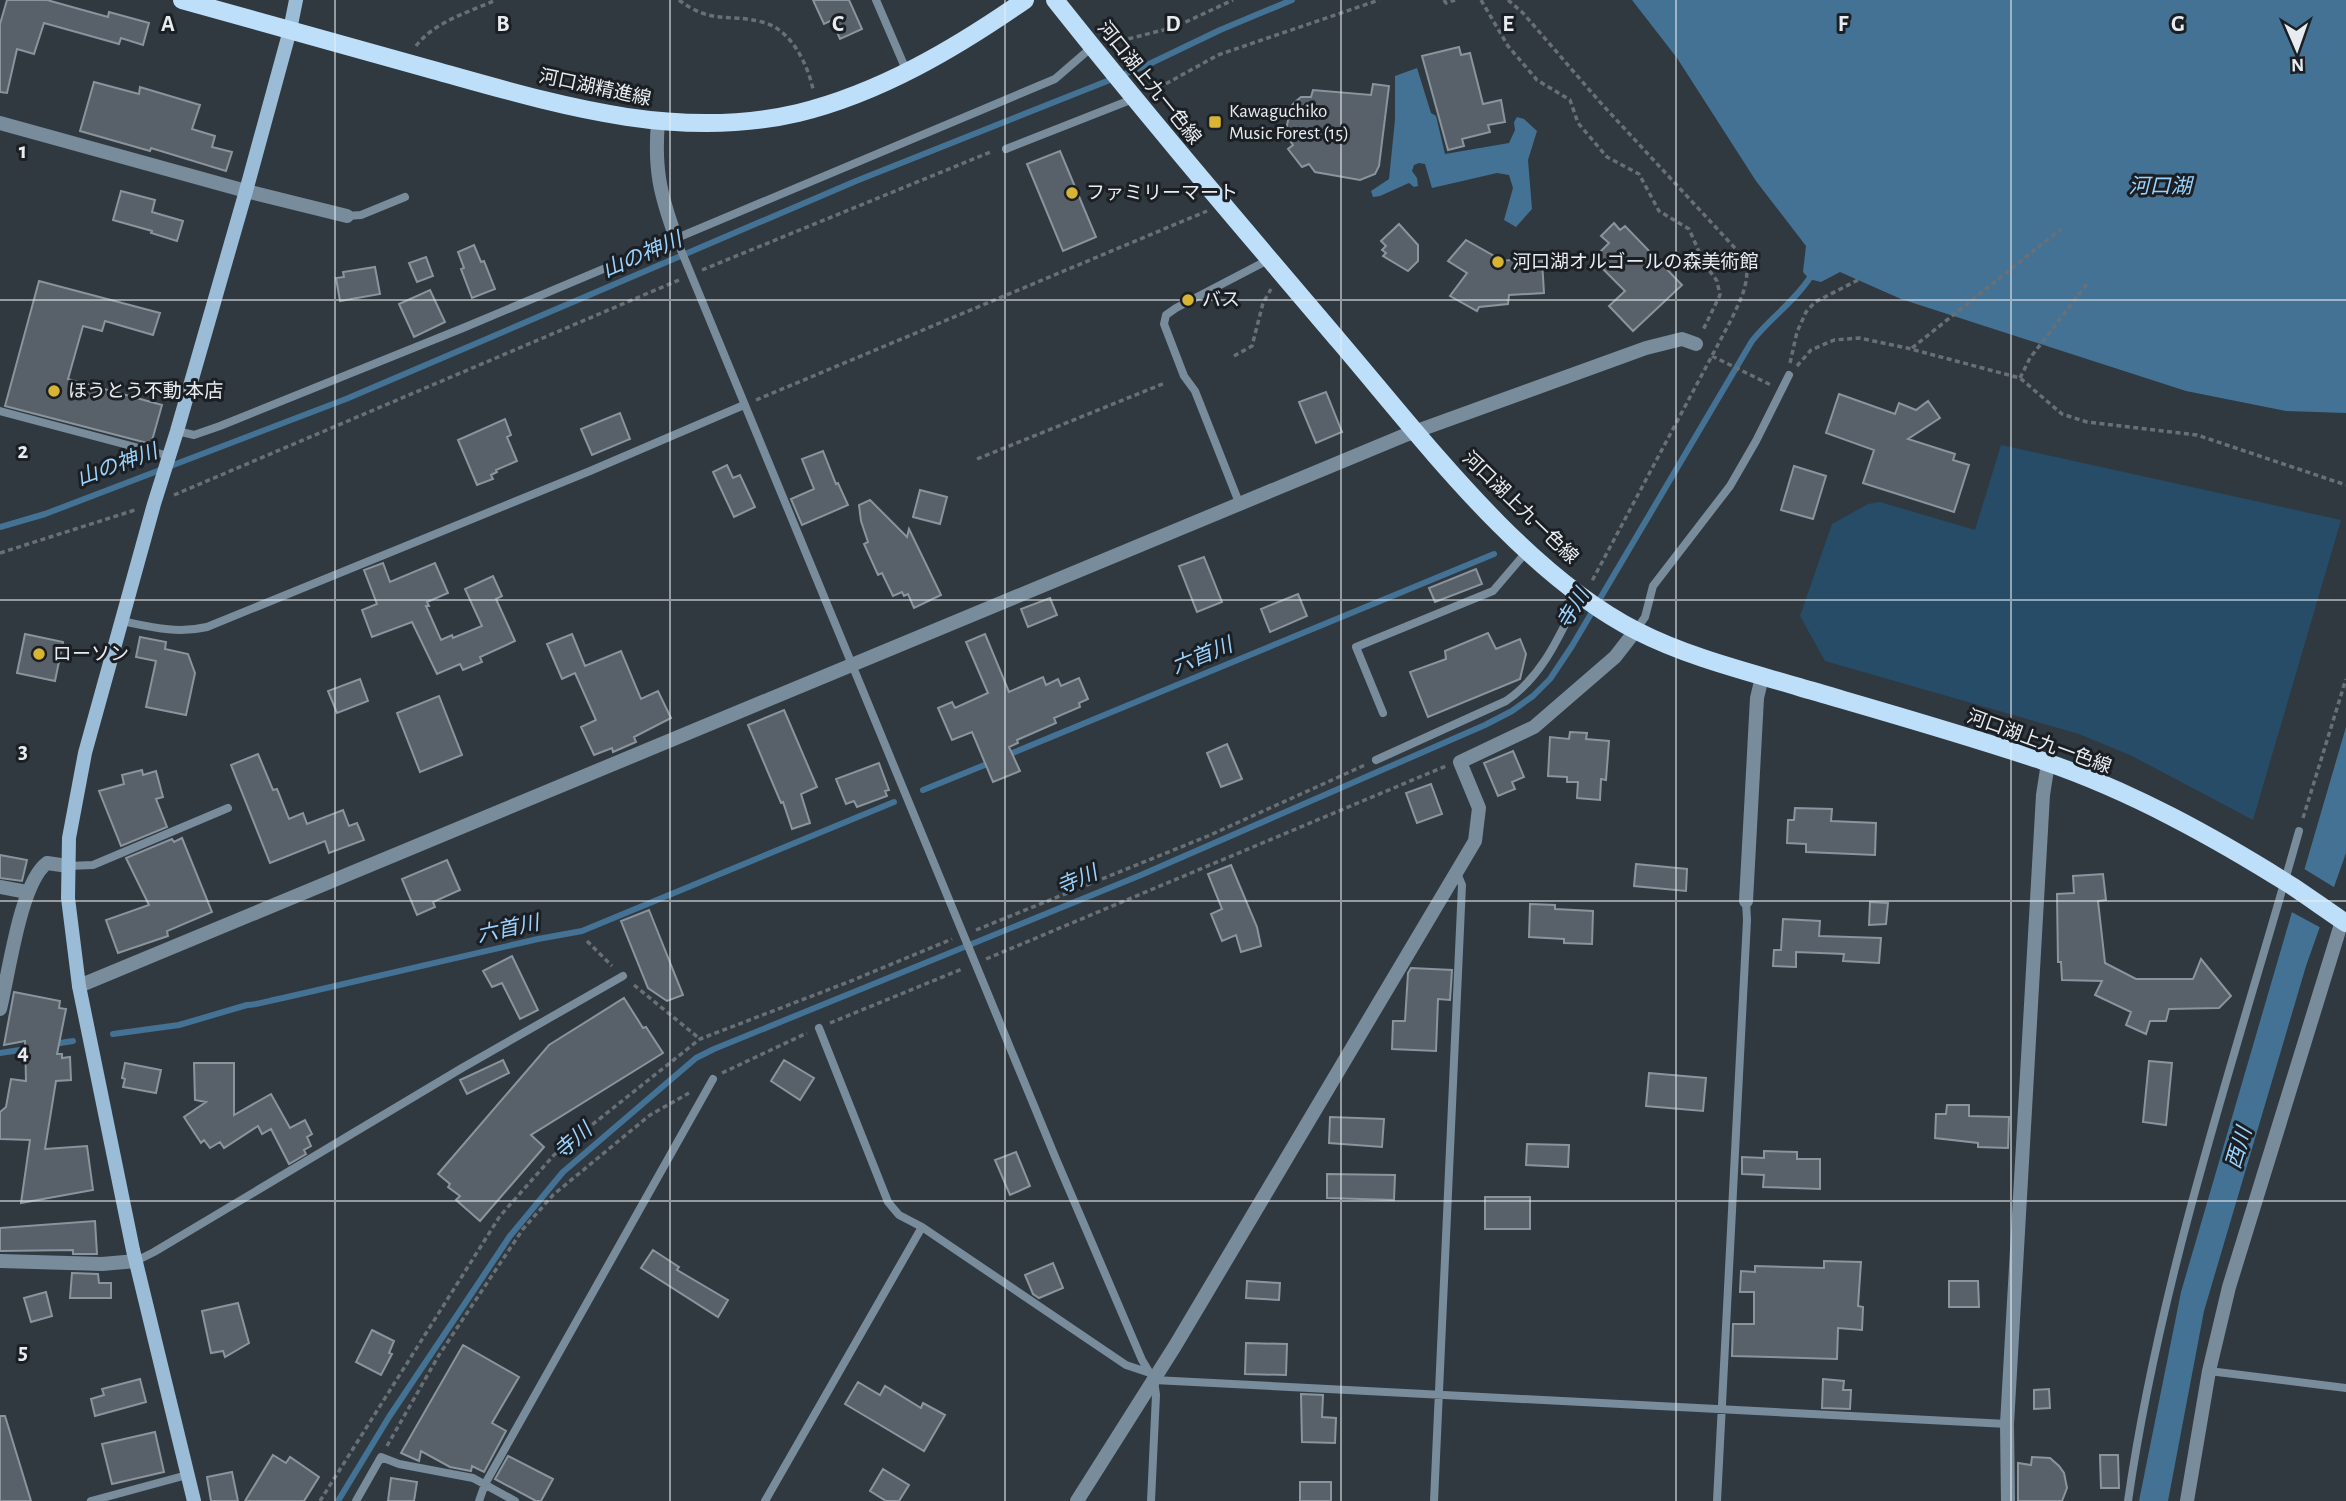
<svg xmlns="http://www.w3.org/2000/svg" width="2346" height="1501" viewBox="0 0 2346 1501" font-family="'Alegreya Sans','Noto Sans JP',sans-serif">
  <rect width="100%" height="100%" fill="#303940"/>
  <path fill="#264c68" d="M 2001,445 L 2341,520 L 2253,820 L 2132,756 L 2079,734 L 1825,661 L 1800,616 L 1832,524 L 1868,504 L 1880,502 L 1975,530 Z"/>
  <path fill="#447295" d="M 1632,0 L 2346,0 L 2346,413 L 2286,411 L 2186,391 L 1901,299 L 1840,272 L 1821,282 L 1809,279 L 1803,272 L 1806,246 L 1756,181 L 1677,58 Z
    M 1417,68 L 1431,113 L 1436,116 L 1445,154 L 1509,143 L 1515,130 L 1514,122 L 1517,117 L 1524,119 L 1537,131 L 1528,160 L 1532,209 L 1516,227 L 1504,220 L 1513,188 L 1509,175 L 1497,173 L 1432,188 L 1425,164 L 1419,163 L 1414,165 L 1412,171 L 1417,178 L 1418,186 L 1414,187 L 1409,183 L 1380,196 L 1373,197 L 1371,191 L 1389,179 L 1395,120 L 1395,76 Z
    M 2346,727 L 2346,853 L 2306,966 L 2204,1311 L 2168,1501 L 2139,1501 L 2181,1292 Z"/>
  <path fill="#303940" d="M 2301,867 L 2337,889 L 2323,929 L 2288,910 Z"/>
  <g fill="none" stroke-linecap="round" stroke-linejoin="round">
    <path stroke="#447295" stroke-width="6" d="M 0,527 L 45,514 L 346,399 L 856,181 L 1145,66 L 1220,30 L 1292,0
      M 1005,756 L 1494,554
      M 923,790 L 992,762
      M 113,1034 L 179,1025 L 247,1005 C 258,1005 271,1000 283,998 L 538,939 L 582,931 L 894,802
      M 54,1044 L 73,1041
      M 0,1053 L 33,1048
      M 338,1501 L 389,1417 L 510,1236 L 563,1172 L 696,1058 L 714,1049 L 1141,875 L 1485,725 L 1512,711 L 1533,696 L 1550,679 L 1572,646 L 1752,341 C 1770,318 1793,303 1809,279"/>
  </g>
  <path fill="#586169" stroke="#89949d" stroke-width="2" d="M 7,0 L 47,0 L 108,17 L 109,12 L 149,23 L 143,45 L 121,38 L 119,44 L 44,23 L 34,54 L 17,49 L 7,93 L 0,92 L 0,24 Z
    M 813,0 L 849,0 L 862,29 L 840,39 L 832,20 L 824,24 Z
    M 1459,47 L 1461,55 L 1470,53 L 1483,104 L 1501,100 L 1505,122 L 1488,125 L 1490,132 L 1462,139 L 1464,146 L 1448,150 L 1422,56 Z
    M 94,82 L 139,94 L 140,87 L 200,105 L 192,129 L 215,136 L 212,147 L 232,152 L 226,171 L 151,148 L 150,151 L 80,131 Z
    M 1373,84 L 1389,86 L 1379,166 L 1375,174 L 1360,180 L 1315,172 L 1309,164 L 1302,167 L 1288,149 L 1293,145 L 1285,134 L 1291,107 L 1294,103 L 1301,97 L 1311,97 L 1313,90 L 1371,95 Z
    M 1060,151 L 1096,237 L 1063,251 L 1027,164 Z
    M 121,191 L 155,200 L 152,212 L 183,221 L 177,241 L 151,233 L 152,231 L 113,220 Z
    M 1614,223 L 1620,230 L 1625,226 L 1682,285 L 1633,331 L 1609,306 L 1625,291 L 1593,259 L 1609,243 L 1601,236 Z
    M 1399,224 L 1418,245 L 1418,261 L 1408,271 L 1383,256 L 1386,253 L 1382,250 L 1386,246 L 1381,241 Z
    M 1466,240 L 1503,261 L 1518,259 L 1519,264 L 1542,261 L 1544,293 L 1509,295 L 1508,304 L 1479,307 L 1477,311 L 1450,296 L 1467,273 L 1448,261 Z
    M 474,245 L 481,262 L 484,261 L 495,289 L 472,298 L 461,269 L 464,268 L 458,252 Z
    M 426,257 L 433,276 L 417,282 L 409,263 Z
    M 375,267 L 380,294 L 340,301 L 336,278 L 344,277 L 343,272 Z
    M 39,281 L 160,313 L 153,335 L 105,321 L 102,331 L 83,326 L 68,379 L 162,405 L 151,444 L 5,406 Z
    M 430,290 L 445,322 L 414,337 L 399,304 Z
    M 1326,392 L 1342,432 L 1316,443 L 1299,402 Z
    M 1839,394 L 1895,414 L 1899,403 L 1916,410 L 1928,401 L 1940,418 L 1908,439 L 1955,454 L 1953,460 L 1969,465 L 1954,512 L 1863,483 L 1874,450 L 1826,433 Z
    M 620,413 L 630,439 L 592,455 L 581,429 Z
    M 505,419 L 511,435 L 507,437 L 517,461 L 496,470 L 497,472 L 491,475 L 493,479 L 477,485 L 458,440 Z
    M 823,451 L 836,484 L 838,483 L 848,505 L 802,525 L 791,499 L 814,489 L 802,459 Z
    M 727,465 L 733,478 L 740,475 L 755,507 L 734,517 L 713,472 Z
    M 1794,466 L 1826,476 L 1813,519 L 1781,510 Z
    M 920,490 L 947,497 L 940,524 L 913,517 Z
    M 870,500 L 907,537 L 909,529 L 941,595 L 914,608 L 908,594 L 904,596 L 902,592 L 893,596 L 882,573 L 878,575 L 864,544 L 868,542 L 861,521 L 859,505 Z
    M 1204,557 L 1222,602 L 1197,612 L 1179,566 Z
    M 383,563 L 390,582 L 435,563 L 448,593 L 427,602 L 429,606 L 426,606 L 441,640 L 452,635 L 453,638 L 482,626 L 465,589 L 493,576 L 502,596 L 496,599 L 515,641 L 480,657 L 482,662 L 463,670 L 460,664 L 437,674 L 412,622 L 372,637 L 362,610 L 377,604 L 364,570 Z
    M 1476,569 L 1482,584 L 1435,602 L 1429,588 Z
    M 1298,594 L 1307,616 L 1270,632 L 1261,609 Z
    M 1050,598 L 1057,615 L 1028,627 L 1021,609 Z
    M 1488,633 L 1496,649 L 1520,639 L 1526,654 L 1520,679 L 1428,717 L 1410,672 L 1446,659 L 1445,651 Z
    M 25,634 L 63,642 L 55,681 L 17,673 Z
    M 572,634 L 585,666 L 621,651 L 641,699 L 658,691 L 671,718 L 634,737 L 636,742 L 613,752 L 612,748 L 594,755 L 581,727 L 596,720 L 575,673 L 562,679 L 547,644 Z
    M 985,634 L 1009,692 L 1043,677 L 1046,685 L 1058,679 L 1061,686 L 1079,678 L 1088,699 L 1079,703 L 1080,707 L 1054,718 L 1056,723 L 1017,740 L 1018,743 L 1009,747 L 1020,771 L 993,782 L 972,732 L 952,740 L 938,708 L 952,702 L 955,708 L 988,693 L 966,642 Z
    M 140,637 L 166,642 L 165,649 L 188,654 L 195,673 L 186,715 L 146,707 L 156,661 L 136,657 Z
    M 360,679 L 368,701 L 337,713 L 328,691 Z
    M 439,696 L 462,755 L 420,772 L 397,713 Z
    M 784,710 L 817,787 L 801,794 L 810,823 L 792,829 L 783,802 L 781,803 L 748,725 Z
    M 1570,732 L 1587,733 L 1586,739 L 1609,741 L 1606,780 L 1601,779 L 1600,800 L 1577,798 L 1578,782 L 1567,782 L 1567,777 L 1548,776 L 1550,737 L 1569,739 Z
    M 1227,744 L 1242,779 L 1221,787 L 1207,753 Z
    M 1513,751 L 1524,777 L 1512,782 L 1515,789 L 1498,796 L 1484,763 Z
    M 258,754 L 273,790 L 277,789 L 289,819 L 303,813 L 307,824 L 343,810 L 349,826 L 357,823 L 364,840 L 329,853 L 325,841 L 270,863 L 231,765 Z
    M 879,763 L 889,790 L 885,791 L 887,796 L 857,807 L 854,801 L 846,804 L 836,779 Z
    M 142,770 L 143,775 L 156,771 L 163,797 L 156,799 L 167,827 L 121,846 L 99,791 L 124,784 L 122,775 Z
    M 1431,784 L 1442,814 L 1417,823 L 1406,793 Z
    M 1795,808 L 1832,809 L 1831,821 L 1876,823 L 1875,855 L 1806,852 L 1806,844 L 1787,843 L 1788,820 L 1794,820 Z
    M 182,838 L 212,912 L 167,931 L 168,936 L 118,953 L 106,920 L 149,905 L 126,858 L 172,839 L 174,842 Z
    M 0,855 L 27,860 L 22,881 L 0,878 Z
    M 447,860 L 460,890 L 433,902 L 435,907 L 417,915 L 402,879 Z
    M 1636,864 L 1687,869 L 1686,891 L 1634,886 Z
    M 1231,865 L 1257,927 L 1261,946 L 1241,952 L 1236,935 L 1222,941 L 1211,914 L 1222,909 L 1208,874 Z
    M 2103,874 L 2106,900 L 2098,901 L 2105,963 L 2136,979 L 2193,979 L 2201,959 L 2231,996 L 2219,1008 L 2169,1009 L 2166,1021 L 2150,1021 L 2146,1034 L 2126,1025 L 2131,1012 L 2095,995 L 2102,981 L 2062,980 L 2061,962 L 2058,962 L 2057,894 L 2074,893 L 2073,876 Z
    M 1870,902 L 1888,903 L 1886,924 L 1869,925 Z
    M 1530,904 L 1555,905 L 1555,909 L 1593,911 L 1592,944 L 1564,943 L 1564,939 L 1529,937 Z
    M 649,910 L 683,995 L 667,1001 L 648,988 L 621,921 Z
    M 1783,919 L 1820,921 L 1819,936 L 1881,938 L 1879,963 L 1843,961 L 1844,954 L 1796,952 L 1796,967 L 1773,966 L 1774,950 L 1781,950 Z
    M 512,956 L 538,1010 L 520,1019 L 502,983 L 492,987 L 483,971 Z
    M 1411,968 L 1452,970 L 1450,1000 L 1438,999 L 1436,1051 L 1392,1049 L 1393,1021 L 1405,1021 L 1408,973 Z
    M 14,992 L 60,1001 L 59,1008 L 66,1009 L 57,1054 L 62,1054 L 62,1058 L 70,1057 L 71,1080 L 56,1081 L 45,1149 L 87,1146 L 93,1190 L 21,1203 L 30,1140 L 0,1139 L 0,1112 L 6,1107 L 11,1079 L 26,1081 L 25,1041 L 4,1045 Z
    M 624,998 L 643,1028 L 646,1027 L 663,1053 L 531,1135 L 544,1147 L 480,1221 L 456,1200 L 460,1196 L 448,1187 L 450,1184 L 438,1174 L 549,1045 Z
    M 503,1060 L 509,1073 L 467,1094 L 460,1080 Z
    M 784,1060 L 814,1078 L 800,1100 L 771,1081 Z
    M 2149,1061 L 2172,1063 L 2166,1125 L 2143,1122 Z
    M 125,1063 L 161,1070 L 156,1093 L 123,1087 L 125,1079 L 122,1078 Z
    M 194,1063 L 234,1063 L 234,1115 L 271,1094 L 290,1128 L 305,1120 L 312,1134 L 307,1137 L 311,1146 L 304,1150 L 306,1154 L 289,1164 L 271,1129 L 262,1134 L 258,1126 L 224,1148 L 220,1142 L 210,1148 L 204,1140 L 201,1143 L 184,1117 L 206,1102 L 195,1100 Z
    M 1649,1073 L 1706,1078 L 1703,1111 L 1646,1106 Z
    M 1947,1105 L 1969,1105 L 1969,1116 L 2009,1117 L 2008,1148 L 1978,1147 L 1978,1143 L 1935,1138 L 1936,1114 L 1946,1114 Z
    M 1330,1117 L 1384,1119 L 1382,1147 L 1329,1143 Z
    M 1527,1144 L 1569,1145 L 1568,1167 L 1526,1165 Z
    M 1764,1151 L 1797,1152 L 1797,1159 L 1820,1159 L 1820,1189 L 1763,1187 L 1764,1175 L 1742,1174 L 1742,1157 L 1764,1158 Z
    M 1016,1152 L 1030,1186 L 1010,1195 L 995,1160 Z
    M 1327,1174 L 1395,1175 L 1394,1200 L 1327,1198 Z
    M 1485,1197 L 1530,1197 L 1530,1229 L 1485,1229 Z
    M 95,1221 L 97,1254 L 73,1254 L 73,1250 L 0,1251 L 0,1228 Z
    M 653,1250 L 679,1267 L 677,1270 L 728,1300 L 718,1317 L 641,1268 Z
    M 1824,1261 L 1861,1262 L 1858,1306 L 1863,1307 L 1862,1330 L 1838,1328 L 1837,1359 L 1732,1356 L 1733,1324 L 1754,1324 L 1754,1292 L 1740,1292 L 1741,1271 L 1755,1272 L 1755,1266 L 1824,1268 Z
    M 1053,1263 L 1063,1288 L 1039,1298 L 1033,1294 L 1025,1275 Z
    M 72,1273 L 98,1274 L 99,1283 L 111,1283 L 111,1298 L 70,1298 Z
    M 1247,1281 L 1280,1283 L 1279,1300 L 1246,1298 Z
    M 1949,1281 L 1978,1281 L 1979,1307 L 1949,1307 Z
    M 46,1292 L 52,1316 L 31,1322 L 24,1298 Z
    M 238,1303 L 249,1343 L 225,1357 L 223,1351 L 211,1353 L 202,1311 Z
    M 372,1330 L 394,1341 L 389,1353 L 392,1354 L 381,1375 L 356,1362 Z
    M 1246,1343 L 1287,1344 L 1286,1375 L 1245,1374 Z
    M 463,1345 L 519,1377 L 492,1423 L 506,1431 L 484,1472 L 472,1466 L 471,1471 L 450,1467 L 421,1451 L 419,1461 L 401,1453 Z
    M 140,1379 L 146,1402 L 95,1416 L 91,1399 L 104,1395 L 102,1389 Z
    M 1823,1379 L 1844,1381 L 1843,1390 L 1851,1390 L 1850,1409 L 1822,1408 Z
    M 858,1382 L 880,1395 L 885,1386 L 921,1408 L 923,1403 L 945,1415 L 924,1451 L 845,1404 Z
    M 2049,1389 L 2050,1408 L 2034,1409 L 2034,1390 Z
    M 1301,1394 L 1323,1395 L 1322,1417 L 1336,1418 L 1335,1443 L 1302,1442 Z
    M 0,1416 L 5,1416 L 31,1501 L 0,1501 Z
    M 155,1432 L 164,1472 L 112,1484 L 102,1444 Z
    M 273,1455 L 286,1463 L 290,1457 L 319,1477 L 304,1501 L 245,1501 Z
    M 2100,1455 L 2118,1455 L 2119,1488 L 2101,1488 Z
    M 508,1456 L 553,1479 L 541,1501 L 536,1501 L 495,1479 Z
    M 2032,1457 L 2050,1458 L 2059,1466 L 2064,1473 L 2067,1488 L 2062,1501 L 2018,1501 L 2018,1463 L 2031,1465 Z
    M 883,1469 L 909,1485 L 899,1501 L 886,1501 L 870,1491 Z
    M 232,1472 L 238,1501 L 211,1501 L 207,1477 Z
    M 391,1478 L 417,1482 L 414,1501 L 388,1501 Z
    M 1300,1482 L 1331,1482 L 1331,1501 L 1300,1501 Z"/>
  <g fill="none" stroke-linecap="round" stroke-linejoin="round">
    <path stroke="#687076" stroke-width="3.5" stroke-dasharray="5 3.5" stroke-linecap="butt" d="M 679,0 C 712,25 728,13 762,22 C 791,29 807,63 813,89
      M 1444,0 L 1446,3 L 1455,0
      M 1481,0 L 1508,46 L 1537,80 L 1570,100 L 1578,123 L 1607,157 L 1639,174 L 1659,211 L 1689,229 L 1704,263 L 1717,281 L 1720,295 L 1703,330
      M 1508,0 L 1523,13 L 1599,101 L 1746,260 C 1750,284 1740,301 1730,322 L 1592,581
      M 1112,43 L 1175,27 L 1233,0
      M 416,46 C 434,22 469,12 496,0
      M 1151,92 L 1218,55 L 1379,0
      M 702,270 L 993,151
      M 1912,348 L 2061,229
      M 1234,356 L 1252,346 L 1263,303 L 1271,289
      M 1712,356 L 1771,385
      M 1790,363 L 1797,332 L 1806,312 L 1815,302 L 1858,280
      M 1797,366 L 1811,350 L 1834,340 L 1859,338 L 1907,348 L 2020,378 L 2062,414 L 2087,422 L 2197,435 L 2346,485
      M 2020,378 L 2030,358 L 2087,284
      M 756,400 L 1207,211
      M 977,459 L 1165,383
      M 174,495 L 679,280
      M 0,553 L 135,510
      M 2303,818 L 2346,679
      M 976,930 L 1208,836 L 1365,765
      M 587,941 L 612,966
      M 986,959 L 1446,766
      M 634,985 L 700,1039
      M 830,1023 L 962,969
      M 722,1073 L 807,1033
      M 387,1446 L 439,1355 L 523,1229 L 553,1195 L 650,1115 L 689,1093
      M 320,1501 L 500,1216 L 554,1155 L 700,1039 L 851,981 L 952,939"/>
    <path stroke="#788c9c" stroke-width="8" d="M 876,0 L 907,72
      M 1006,149 L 1133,99
      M 347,216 L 361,215 L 405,197
      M 676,238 L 1056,1159 L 1142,1360 L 1154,1380 L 1156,1395 L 1151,1501
      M 0,411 L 169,456
      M 177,431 L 194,435 L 220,426 L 463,328 L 1055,79 L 1092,47
      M 1240,505 L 1195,391 L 1184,376 L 1164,324 L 1166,315 L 1176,308 L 1270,259
      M 122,621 C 151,627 177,634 207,627 L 590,471 L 744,405
      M 1636,630 L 1645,617 L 1653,586 L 1730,486 L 1756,441 L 1789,375
      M 1383,713 L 1356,647 L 1493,591 L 1528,550
      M 1376,760 L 1506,701 C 1544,675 1560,634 1580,594
      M 68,866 L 93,865 L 228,808
      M 819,1028 L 888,1202 L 899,1215 L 922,1227 L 1126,1365 L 1147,1372
      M 136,1261 L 154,1252 L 462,1068 L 623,976
      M 2209,1371 L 2346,1388
      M 1154,1380 L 2007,1424
      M 91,1501 L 187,1475
      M 356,1501 L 381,1457 L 399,1464 L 473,1478 L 515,1501
      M 479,1501 L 485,1484 L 713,1079
      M 765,1501 L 922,1227
      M 1434,1501 L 1462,885 L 1457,873
      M 1717,1501 L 1747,920 L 1746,901
      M 2128,1501 C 2161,1273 2237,1052 2299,831"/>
    <path stroke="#788c9c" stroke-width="14" d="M 658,122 C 654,169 660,194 676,238
      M 0,123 L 246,191 L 347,216
      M 0,887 L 27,892
      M 1746,901 L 1757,698 L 1762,677
      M 79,986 L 1403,436 L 1646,348 L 1682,339 L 1696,344
      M 0,1009 C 9,974 20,883 47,863 L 68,866
      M 0,1261 L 102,1264 L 136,1261
      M 1077,1501 L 1175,1346 L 1475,841 L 1479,808 L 1460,762 L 1534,727 L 1615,657 L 1636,630
      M 2008,1501 L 2007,1424 L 2043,795 L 2048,763
      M 2187,1501 L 2209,1371 L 2229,1287 L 2342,921"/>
    <path stroke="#9bbcd6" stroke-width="14" d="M 194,1501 L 133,1250 L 79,986 L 68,898 L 69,838 L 85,753 L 154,504 L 177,431 L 246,191 L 290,30 L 296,0"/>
    <path stroke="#bedffa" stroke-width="18" d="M 182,0 C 266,23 349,47 433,70 C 552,103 674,142 798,113 C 880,93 956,48 1025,0
      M 1055,0 C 1147,116 1243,228 1339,341 C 1421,437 1523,573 1637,631 C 1688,657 1745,671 1799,687 C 1881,711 1963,734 2043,761 C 2131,791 2214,837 2292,886 C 2310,898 2328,911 2346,923"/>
  </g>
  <path fill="none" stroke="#e7ecf1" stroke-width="2" stroke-opacity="0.55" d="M 335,0 L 335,1501M 670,0 L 670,1501M 1005,0 L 1005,1501M 1341,0 L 1341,1501M 1676,0 L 1676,1501M 2011,0 L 2011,1501M 0,300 L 2346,300M 0,600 L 2346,600M 0,901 L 2346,901M 0,1201 L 2346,1201"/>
  <g fill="#d7b434" stroke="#1b1f23" stroke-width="2.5">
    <rect x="1208" y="115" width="14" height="14" rx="3.5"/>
    <circle cx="1072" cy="193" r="7"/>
    <circle cx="1498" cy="262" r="7"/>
    <circle cx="1188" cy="300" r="7"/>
    <circle cx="54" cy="391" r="7"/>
    <circle cx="39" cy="654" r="7"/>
  </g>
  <g text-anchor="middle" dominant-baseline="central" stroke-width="6" stroke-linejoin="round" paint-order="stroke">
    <g font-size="19" fill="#e7ecf1" stroke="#1b1f23">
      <text transform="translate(1149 83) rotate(51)">河口湖上九一色線</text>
      <text transform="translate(595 88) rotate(12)">河口湖精進線</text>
      <text transform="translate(1520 508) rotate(44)">河口湖上九一色線</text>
      <text transform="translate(2039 742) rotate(20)">河口湖上九一色線</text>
    </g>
    <g font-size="19" fill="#e7ecf1" stroke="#1b1f23" text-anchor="start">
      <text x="1229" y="111">Kawaguchiko<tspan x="1229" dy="22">Music Forest (15)</tspan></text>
      <text x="1086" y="193">ファミリーマート</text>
      <text x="1512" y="262">河口湖オルゴールの森美術館</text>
      <text x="1202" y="300">バス</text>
      <text x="68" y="391">ほうとう不動 本店</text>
      <text x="53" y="654">ローソン</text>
    </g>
    <g font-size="21" font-style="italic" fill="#9bd3fe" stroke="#1b1f23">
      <text x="2160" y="186">河口湖</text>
      <text transform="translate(642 255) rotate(-23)">山の神川</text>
      <text transform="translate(117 465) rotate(-20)">山の神川</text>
      <text transform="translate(1573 609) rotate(-59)">寺川</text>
      <text transform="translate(1202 656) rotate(-22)">六首川</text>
      <text transform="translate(1077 880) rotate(-23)">寺川</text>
      <text transform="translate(508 929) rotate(-12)">六首川</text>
      <text transform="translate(573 1141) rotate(-41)">寺川</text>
      <text transform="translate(2239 1148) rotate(-73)">西川</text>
    </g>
  </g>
  <g font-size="23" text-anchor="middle" font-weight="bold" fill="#e7ecf1" stroke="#1b1f23" stroke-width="6" stroke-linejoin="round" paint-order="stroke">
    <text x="168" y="31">A</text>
    <text x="503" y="31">B</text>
    <text x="838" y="31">C</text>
    <text x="1173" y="31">D</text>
    <text x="1508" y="31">E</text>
    <text x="1843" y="31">F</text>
    <text x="2178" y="31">G</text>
    <text x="23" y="158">1</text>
    <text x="23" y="458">2</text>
    <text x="23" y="758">3</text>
    <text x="23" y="1059">4</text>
    <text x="23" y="1359">5</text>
  </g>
  <g transform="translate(2297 49) rotate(178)" stroke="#1b1f23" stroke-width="5" paint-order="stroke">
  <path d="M0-5L12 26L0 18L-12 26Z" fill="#e7ecf1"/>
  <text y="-10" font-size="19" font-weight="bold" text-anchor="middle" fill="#e7ecf1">N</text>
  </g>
</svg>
